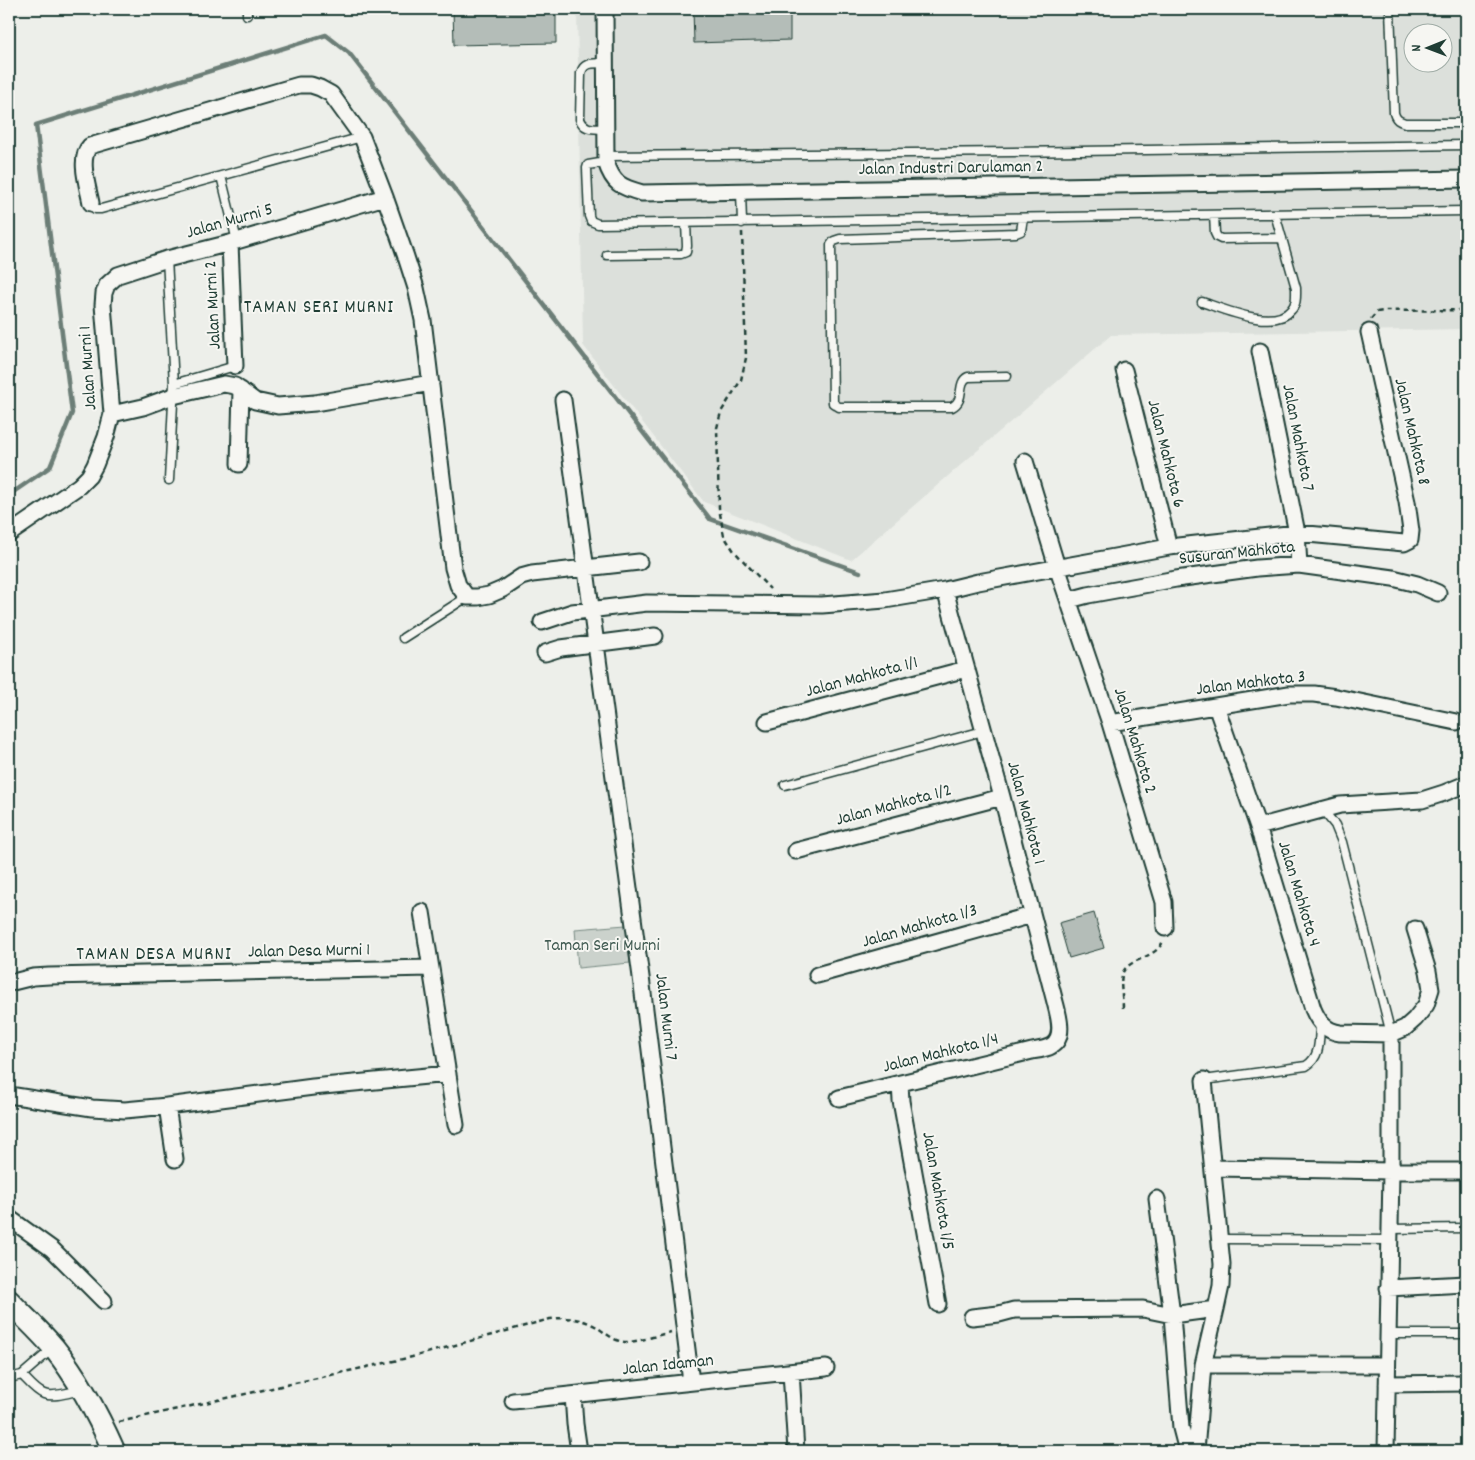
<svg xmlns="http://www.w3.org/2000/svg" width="1475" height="1460" viewBox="0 0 1475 1460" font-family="Dekko,sans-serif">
  <rect width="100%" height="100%" fill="#edefea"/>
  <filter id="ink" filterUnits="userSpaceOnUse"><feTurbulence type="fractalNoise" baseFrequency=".02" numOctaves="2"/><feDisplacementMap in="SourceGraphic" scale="10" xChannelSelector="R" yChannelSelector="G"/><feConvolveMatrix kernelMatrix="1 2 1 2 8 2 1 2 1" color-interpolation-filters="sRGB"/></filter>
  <g filter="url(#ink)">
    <path fill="#dce0db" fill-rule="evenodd" d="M 577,9 L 1466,9 L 1466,329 L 1111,335 L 851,560 L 704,502 L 583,345 ZM 1412,32 L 1442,32 L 1442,62 L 1412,62 Z"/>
    <path fill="#cbd2cc" stroke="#758880" d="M 626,925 L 630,963 L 578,968 L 575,929 Z"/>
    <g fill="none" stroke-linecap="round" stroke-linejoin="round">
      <path stroke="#6c7e77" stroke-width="4.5" d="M 9,495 L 50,467 L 72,413 L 36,125 L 326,35 L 349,53 L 710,519 L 860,572"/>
    </g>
    <path fill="#b4bdb8" stroke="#1f3d34" d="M 453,9 L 556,9 L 556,43 L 454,45 Z
      M 693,9 L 790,9 L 790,40 L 694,43 Z
      M 1094,913 L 1104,948 L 1069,958 L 1059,923 Z"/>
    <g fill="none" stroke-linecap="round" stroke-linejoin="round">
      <g stroke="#1f3d34" stroke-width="11">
        <path id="lane" d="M 1390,9 L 1394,113 C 1396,120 1399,121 1405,123 L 1466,123
          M 247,15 L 247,9
          M 605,63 C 595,64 584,61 581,73 L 580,119 C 584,131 595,128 605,129
          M 605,156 L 1013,152 L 1466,145
          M 606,162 L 588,165 L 587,168 L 589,216 L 591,221 L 598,224 L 1466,211
          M 221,176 L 237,241
          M 741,191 L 742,223
          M 91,203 L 95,209 L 101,209 L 362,137
          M 1214,215 L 1215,233 L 1217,237 L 1221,239 L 1282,238
          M 607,255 L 681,254 L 686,252 L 687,246 L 686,223
          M 167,259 L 174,384 L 169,480
          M 1202,302 C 1223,309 1274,331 1291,310 C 1297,304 1296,296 1296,288 L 1275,214
          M 1007,376 L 968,377 C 956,383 966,400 952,407 L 839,407 L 833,403 L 831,245 L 834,241 L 840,239 L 1016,233 L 1021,231 L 1023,218
          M 174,384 L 235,366
          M 403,638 L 467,597
          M 785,785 L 983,731
          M 1322,809 L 1335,825 L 1342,842 L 1391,1034
          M 1204,1080 L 1306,1066 C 1321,1057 1319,1039 1320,1024
          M 1389,1229 L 1466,1228
          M 1220,1239 L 1389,1240
          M 1388,1334 L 1466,1334
          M 22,1375 C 28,1381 36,1391 44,1394 C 54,1398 70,1392 81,1390
          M 9,1378 L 22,1375 L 52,1349"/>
      </g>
      <g stroke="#1f3d34" stroke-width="19">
        <path id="street" d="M 605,9 L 606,162 C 613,184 621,187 642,193 L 1466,179
          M 91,203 C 88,187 78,158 90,146 L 299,85 L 311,85 L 320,88 L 331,94 L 362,137 L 385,197 L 406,257 L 416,288 L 423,320 L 453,568 L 458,585 L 467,597 L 478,597 L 489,595 L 503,589 L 521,577 L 532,574 L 639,562
          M 230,243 L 235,366
          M 1260,351 L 1297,533 L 1299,565
          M 1124,370 L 1169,547
          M 563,400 L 641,977 L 691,1382
          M 112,414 L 143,407 L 173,396 L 224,384 L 235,386 L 255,401 L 278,406 L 315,403 L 431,383
          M 1025,461 L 1057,567 L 1110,723 L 1164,902 L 1165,928
          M 239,464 L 241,390
          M 9,534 L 79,486 L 89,476 L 95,465 L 106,437 L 112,414 L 103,305 L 104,293 L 107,285 L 118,275 L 167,259 L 230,243 L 385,197
          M 1069,600 L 1088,595 L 1176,579 L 1257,568 L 1299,565 L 1393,578 L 1417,584 L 1438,593
          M 542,622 L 572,612 L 647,603 L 822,605 L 885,600 L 945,590 L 978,582 L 1169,547 L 1297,533 L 1404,543 L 1410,540 L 1411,531 L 1407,502 L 1369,332
          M 545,653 L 561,648 L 655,636
          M 1216,706 L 1258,827 L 1313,1009 C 1318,1021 1325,1031 1340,1033 L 1391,1034 L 1405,1028 L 1415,1019 L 1426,1005 L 1431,989 L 1428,971 L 1415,929
          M 767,722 L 966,669
          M 1110,723 L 1289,694 L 1314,694 L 1336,697 L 1456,722
          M 1258,827 L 1340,805 L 1422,800 L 1444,793 L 1466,784
          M 796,851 L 1002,797
          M 422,912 L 456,1125
          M 817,975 L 1032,915
          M 9,983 L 33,977 L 49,976 L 431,968
          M 900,1083 L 901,1101 L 938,1304
          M 9,1095 L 92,1108 L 125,1110 L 167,1106 L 313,1087 L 448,1074
          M 839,1098 L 1032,1051 C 1038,1050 1046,1049 1051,1046 C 1066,1038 1058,1014 1055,1002 L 1002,797 L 945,590
          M 167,1106 L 175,1159
          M 1213,1168 L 1391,1171 L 1466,1171
          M 1157,1199 L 1172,1315 L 1181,1428 L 1187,1451
          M 9,1218 L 52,1249 L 104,1301
          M 1388,1288 L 1466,1284
          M 972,1317 L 999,1314 L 1014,1310 L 1143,1309 L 1172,1315 L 1216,1309
          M 1203,1365 L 1387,1365
          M 791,1372 L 796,1451
          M 1387,1384 L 1466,1383
          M 573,1395 L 575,1424 L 579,1451
          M 513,1401 L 826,1368
          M 1196,1451 L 1203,1365 L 1216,1309 L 1221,1286 L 1222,1264 L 1204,1080
          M 1386,1451 L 1391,1171 L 1391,1034"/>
      </g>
      <g stroke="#1f3d34" stroke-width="25">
        <path id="secondary" d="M 9,1301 C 24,1317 40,1331 54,1348 C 79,1379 98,1415 114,1451"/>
      </g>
      <path stroke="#1f3d34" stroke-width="2.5" stroke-dasharray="5 4" stroke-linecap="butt" d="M 742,232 L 746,358 L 741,380 L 721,412 L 717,428 L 719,508 L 724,536 L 734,551 L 770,589
        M 1371,319 L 1377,312 L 1384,311 L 1466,310
        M 1123,1008 C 1123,998 1119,982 1123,972 C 1130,958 1157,958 1163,941
        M 119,1422 L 412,1357 L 550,1319 C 567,1317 580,1318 595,1326 C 605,1332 614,1342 626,1342 C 639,1342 658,1335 671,1332"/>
      <use href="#lane" stroke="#f6f6f2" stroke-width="8"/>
      <use href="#street" stroke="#f6f6f2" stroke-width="15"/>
      <use href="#secondary" stroke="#f6f6f2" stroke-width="21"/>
    </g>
  </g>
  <g text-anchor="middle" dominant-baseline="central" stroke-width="4" stroke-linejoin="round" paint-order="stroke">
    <g font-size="18" fill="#1f3d34" stroke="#f6f6f2">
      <text transform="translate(951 169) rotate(-1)">Jalan Industri Darulaman 2</text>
      <text transform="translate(230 222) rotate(-16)">Jalan Murni 5</text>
      <text transform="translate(214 305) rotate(-93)">Jalan Murni 2</text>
      <text transform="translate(89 368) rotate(-94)">Jalan Murni 1</text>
      <text transform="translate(1411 432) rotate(77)">Jalan Mahkota 8</text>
      <text transform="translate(1297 438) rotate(79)">Jalan Mahkota 7</text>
      <text transform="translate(1165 454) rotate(76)">Jalan Mahkota 6</text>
      <text transform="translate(1237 554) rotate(-6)">Susuran Mahkota</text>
      <text transform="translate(862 678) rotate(-15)">Jalan Mahkota 1/1</text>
      <text transform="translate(1251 684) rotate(-7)">Jalan Mahkota 3</text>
      <text transform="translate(1134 741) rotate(73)">Jalan Mahkota 2</text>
      <text transform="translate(894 806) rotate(-15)">Jalan Mahkota 1/2</text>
      <text transform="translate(1025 813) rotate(75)">Jalan Mahkota 1</text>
      <text transform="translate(1298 894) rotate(73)">Jalan Mahkota 4</text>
      <text transform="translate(920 927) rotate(-16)">Jalan Mahkota 1/3</text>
      <text transform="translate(309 952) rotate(-1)">Jalan Desa Murni 1</text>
      <text transform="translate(665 1017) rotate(83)">Jalan Murni 7</text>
      <text transform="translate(941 1054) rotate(-14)">Jalan Mahkota 1/4</text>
      <text transform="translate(937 1191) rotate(80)">Jalan Mahkota 1/5</text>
      <text transform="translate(668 1366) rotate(-6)">Jalan Idaman</text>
    </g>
    <g font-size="18" fill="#415b52" stroke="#f6f6f2">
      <text x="602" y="946">Taman Seri Murni</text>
    </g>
    <g font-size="19" letter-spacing="1" fill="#1f3d34" stroke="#f6f6f2">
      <text x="319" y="308">TAMAN SERI MURNI</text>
      <text x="154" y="955">TAMAN DESA MURNI</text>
    </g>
  </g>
  <rect width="1475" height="1460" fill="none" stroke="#f6f6f2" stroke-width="30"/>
  <rect x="15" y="15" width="1445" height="1430" fill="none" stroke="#1f3d34" stroke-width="2" filter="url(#ink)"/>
  <g transform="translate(1428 48) rotate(269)"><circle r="24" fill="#f6f6f2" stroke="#a0aca6"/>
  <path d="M0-4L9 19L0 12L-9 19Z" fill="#1f3d34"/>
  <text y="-8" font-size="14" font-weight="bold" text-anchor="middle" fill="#1f3d34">N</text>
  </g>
</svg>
